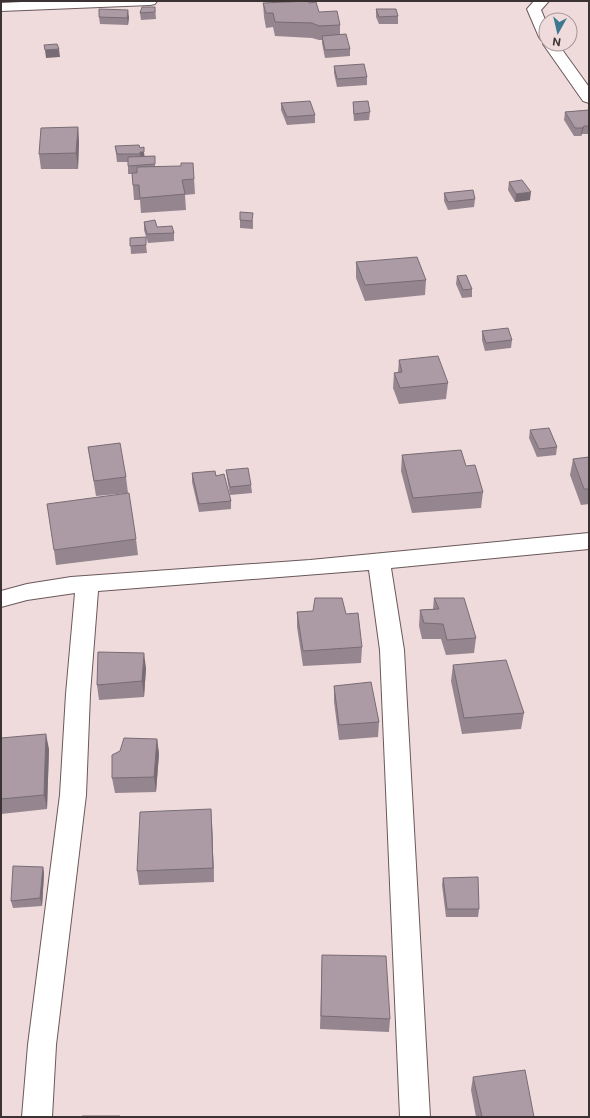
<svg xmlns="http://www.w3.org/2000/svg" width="590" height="1118" viewBox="0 0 590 1118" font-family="'Public Sans',sans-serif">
  <rect width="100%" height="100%" fill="#efdadc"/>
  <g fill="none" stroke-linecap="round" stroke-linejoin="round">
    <g stroke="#6a585a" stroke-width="2">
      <path id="minor" d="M 43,1 L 157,1 L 155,4 L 150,5 L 1,11 L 1,3 Z
        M 534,1 L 549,1 L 541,10 L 546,22 L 546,44 L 558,44 L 589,87 L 589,103 L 583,101 L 543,44 L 545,41 L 541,40 L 539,37 L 527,9 Z
        M 589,533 L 589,549 L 391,568 L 404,650 L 430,1117 L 400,1117 L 380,650 L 369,570 L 98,591 L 90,694 L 86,795 L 56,1045 L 52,1117 L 22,1117 L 28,1045 L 60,795 L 66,694 L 75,593 L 27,600 L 1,607 L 1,591 L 27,584 L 71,577 L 310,560 Z"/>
    </g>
    <use href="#minor" fill="#fff" fill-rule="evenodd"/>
  </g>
  <path fill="#94858e" d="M 263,3 L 309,3 L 319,12 L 340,25 L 340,35 L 350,49 L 350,56 L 325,58 L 322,43 L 322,40 L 319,40 L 312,38 L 275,36 L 273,27 L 266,28 L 264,17 Z
    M 155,7 L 156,19 L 141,20 L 140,13 Z
    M 376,9 L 398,16 L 398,24 L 379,24 L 376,17 Z
    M 99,17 L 129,17 L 128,25 L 100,24 Z
    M 334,66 L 367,77 L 367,85 L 337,87 L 334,73 Z
    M 353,102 L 370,112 L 369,120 L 354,121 L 353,109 Z
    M 281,103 L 315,115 L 315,123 L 287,125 L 281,110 Z
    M 589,110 L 589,134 L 582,134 L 581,136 L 574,136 L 564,120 L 565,112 Z
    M 78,127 L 79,142 L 78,169 L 41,169 L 39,154 Z
    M 115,146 L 145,156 L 155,156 L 155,166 L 194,178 L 195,194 L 185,195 L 186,210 L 141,213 L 140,200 L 134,200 L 132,174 L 128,174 L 128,162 L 117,162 Z
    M 509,182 L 530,200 L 515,202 L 508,190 Z
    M 444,193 L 475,199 L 474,207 L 448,210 L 444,201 Z
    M 240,212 L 253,221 L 253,229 L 240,228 Z
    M 144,222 L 174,233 L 174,241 L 148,243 L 144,230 Z
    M 130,238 L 146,245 L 147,253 L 131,254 Z
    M 356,262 L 426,280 L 425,295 L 365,301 L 356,278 Z
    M 457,276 L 472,289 L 472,297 L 462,298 L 456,284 Z
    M 482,331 L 512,340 L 511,348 L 485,351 L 482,340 Z
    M 399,360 L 448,383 L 446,399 L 399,404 L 393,388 L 394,373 L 398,372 Z
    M 530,430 L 557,447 L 556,455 L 537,457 L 529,438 Z
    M 88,447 L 126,477 L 128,493 L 96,496 Z
    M 402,455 L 466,466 L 483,492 L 481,508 L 412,513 L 401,471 Z
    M 589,457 L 589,504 L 581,505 L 570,475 L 573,459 Z
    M 226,470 L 251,485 L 252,493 L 230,495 L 227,478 Z
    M 192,473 L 216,476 L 231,501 L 231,509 L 199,512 L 192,482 Z
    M 136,539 L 138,555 L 56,565 L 54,550 Z
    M 434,598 L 476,638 L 474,653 L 446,655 L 441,639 L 422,639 L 419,626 L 420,610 L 433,609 Z
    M 297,612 L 362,647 L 361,663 L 303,666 L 297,627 Z
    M 453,665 L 524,713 L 521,729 L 462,734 L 451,681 Z
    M 146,668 L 144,697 L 99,700 L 97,685 Z
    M 334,686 L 379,722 L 378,737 L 339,740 L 334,702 Z
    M 1,738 L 49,749 L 47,809 L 1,814 Z
    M 157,739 L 159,754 L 156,792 L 115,793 L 112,778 Z
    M 212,824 L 214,882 L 139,885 L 137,871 Z
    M 43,867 L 44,874 L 42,906 L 13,908 L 11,901 Z
    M 443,878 L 479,909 L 478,917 L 446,917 L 442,885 Z
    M 322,955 L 390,1019 L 389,1032 L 320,1029 Z
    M 473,1077 L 534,1117 L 476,1117 L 471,1090 Z"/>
  <path fill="#786c74" d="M 128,10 L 129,17 L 128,25 L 127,18 Z
    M 59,49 L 60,57 L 46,58 L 45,50 Z
    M 584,126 L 582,134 L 581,136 L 582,128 Z
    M 78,127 L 79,142 L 78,169 L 76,153 Z
    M 140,152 L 144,152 L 145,160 L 140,162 Z
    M 531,192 L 530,200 L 515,202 L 516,194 Z
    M 1,246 L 1,248 L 2,267 L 1,260 Z
    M 144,653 L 146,668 L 144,697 L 142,681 Z
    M 46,734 L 49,749 L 47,809 L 44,795 Z
    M 157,739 L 159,754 L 156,792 L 154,777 Z
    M 211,809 L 212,824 L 214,882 L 213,868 Z
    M 43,867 L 44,874 L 42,906 L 40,898 Z"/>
  <path fill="#ac9ba5" stroke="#786c74" d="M 309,1 L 309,3 L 316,2 L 319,12 L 337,11 L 340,25 L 319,26 L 312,23 L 275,22 L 273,13 L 266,13 L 263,3 Z
    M 142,7 L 155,7 L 155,12 L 140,13 Z
    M 99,9 L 128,10 L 127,18 L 99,17 Z
    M 376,9 L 396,9 L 398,16 L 379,17 Z
    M 346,34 L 350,49 L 325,50 L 322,36 Z
    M 57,44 L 59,49 L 45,50 L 44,45 Z
    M 364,64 L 367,77 L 337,79 L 334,66 Z
    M 310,101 L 315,115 L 287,117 L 281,103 Z
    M 368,101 L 370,112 L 354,114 L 353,102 Z
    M 589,110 L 589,126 L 584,126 L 582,128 L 575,128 L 565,112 Z
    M 78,127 L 76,153 L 39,154 L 41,128 Z
    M 139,145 L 140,148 L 144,147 L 144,152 L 140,152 L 140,154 L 117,154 L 115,146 Z
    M 155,156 L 155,164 L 128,166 L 128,157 Z
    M 181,163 L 193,163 L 194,179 L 182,180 L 185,194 L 140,198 L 139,185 L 133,185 L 132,173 L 137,173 L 137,167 L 181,166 Z
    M 522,180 L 531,192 L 516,194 L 509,182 Z
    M 473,190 L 475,199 L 448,202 L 444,193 Z
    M 240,212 L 253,213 L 252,221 L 240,220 Z
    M 155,220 L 157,227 L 172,226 L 174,233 L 147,234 L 144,222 Z
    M 146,237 L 146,245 L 130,246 L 130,238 Z
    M 417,257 L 426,280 L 365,285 L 356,262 Z
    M 466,275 L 472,289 L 463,290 L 457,276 Z
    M 508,328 L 512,340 L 486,343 L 482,331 Z
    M 438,356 L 448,383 L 400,388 L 394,373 L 402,372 L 399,360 Z
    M 549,428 L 557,447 L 539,449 L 530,430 Z
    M 120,443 L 126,477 L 94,481 L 88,447 Z
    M 461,450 L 466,466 L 475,465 L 483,492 L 413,498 L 402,455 Z
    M 589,457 L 589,489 L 584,489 L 573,459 Z
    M 248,468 L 251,485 L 230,487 L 226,470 Z
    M 215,471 L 216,476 L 224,474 L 231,501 L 199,504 L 192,473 Z
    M 129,493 L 136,539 L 54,550 L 47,504 Z
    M 315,598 L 342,598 L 346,614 L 358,613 L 362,647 L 303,651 L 297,612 L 313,611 Z
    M 434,598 L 464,598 L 476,638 L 447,640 L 443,624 L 424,623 L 420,610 L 439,609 Z
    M 98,652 L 144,653 L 142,681 L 97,685 Z
    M 506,660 L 524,713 L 464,718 L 453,665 Z
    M 371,682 L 379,722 L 339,725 L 334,686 Z
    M 46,734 L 44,795 L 1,799 L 1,738 Z
    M 124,738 L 157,739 L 154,777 L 112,778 L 112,755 L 120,751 Z
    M 211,809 L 213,868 L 137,871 L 140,812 Z
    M 13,866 L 43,867 L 40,898 L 11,901 Z
    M 478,877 L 479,909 L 447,909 L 443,878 Z
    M 322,955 L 386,956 L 390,1019 L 321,1016 Z
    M 525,1070 L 534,1117 L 482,1117 L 473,1077 Z
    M 82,1116 L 120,1116 L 120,1117 L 82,1117 Z"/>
  <rect width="590" height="1118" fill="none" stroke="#3b3233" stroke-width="4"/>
  <g transform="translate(558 32) rotate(188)"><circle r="19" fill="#efdadc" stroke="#a79798"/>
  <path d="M0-3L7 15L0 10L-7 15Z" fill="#3d7890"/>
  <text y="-6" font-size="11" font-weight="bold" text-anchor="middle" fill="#3b3233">N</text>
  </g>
</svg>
